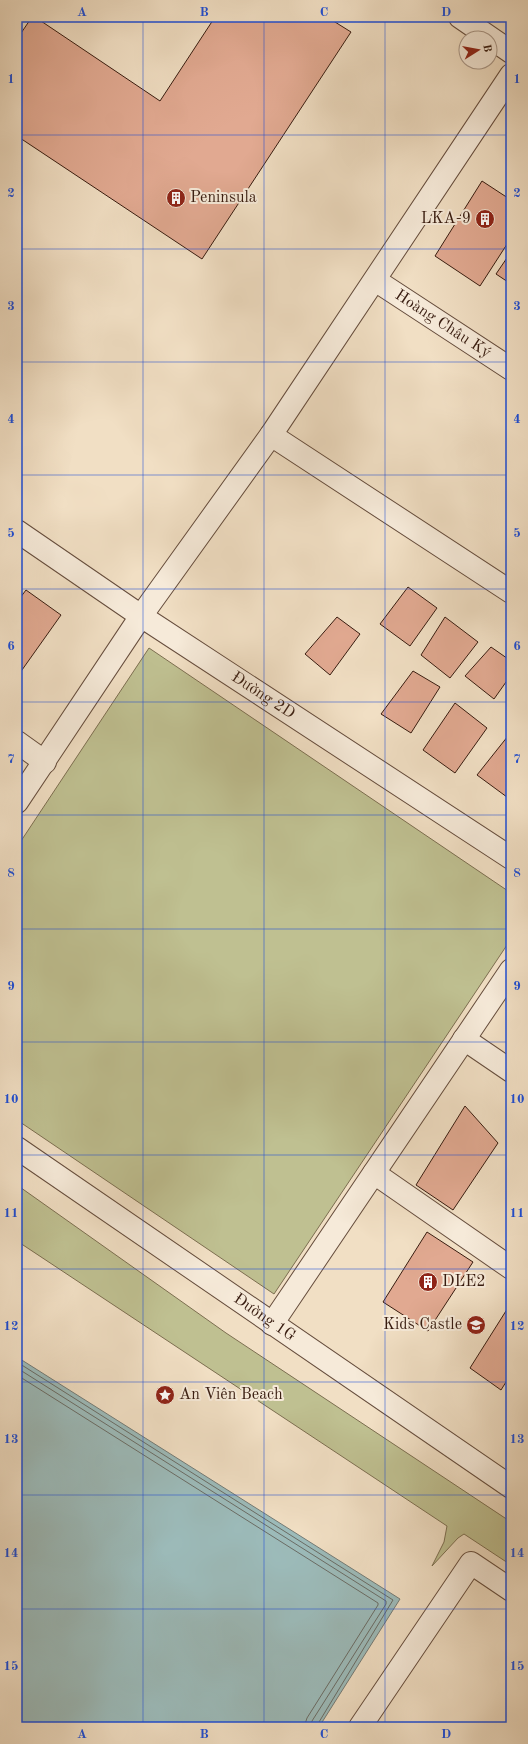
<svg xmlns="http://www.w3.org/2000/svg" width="528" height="1744" viewBox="0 0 528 1744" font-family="'Old Standard TT',serif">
  <rect width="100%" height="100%" fill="#f1dfc4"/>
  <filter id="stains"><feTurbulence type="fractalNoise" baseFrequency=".005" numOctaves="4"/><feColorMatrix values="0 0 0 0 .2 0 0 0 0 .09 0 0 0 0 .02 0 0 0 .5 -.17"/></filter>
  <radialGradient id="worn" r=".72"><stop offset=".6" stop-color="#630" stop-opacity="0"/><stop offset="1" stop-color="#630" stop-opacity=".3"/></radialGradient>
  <path fill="#bfc091" stroke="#7c6e50" d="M 149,648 L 511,893 L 511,939 L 274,1294 L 17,1120 L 17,847 Z
    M 17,1185 L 226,1333 L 511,1522 L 511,1565 L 464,1534 L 458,1538 L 432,1566 L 444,1542 L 447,1526 L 17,1241 Z"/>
  <path fill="#9cbbba" stroke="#747b76" d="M 17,1357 L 400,1599 L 319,1727 L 17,1727 Z"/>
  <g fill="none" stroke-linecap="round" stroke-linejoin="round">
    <path stroke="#6a6c65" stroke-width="1" d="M 17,1362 L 393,1600 L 316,1727
      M 17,1368 L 386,1601 L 386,1604 L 312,1721 L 311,1727
      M 17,1375 L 378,1603 L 378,1605 L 307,1718 L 304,1727"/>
  </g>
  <path fill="#e1a991" stroke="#381c10" d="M 32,17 L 35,17 L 160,101 L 215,17 L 327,17 L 351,32 L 202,259 L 17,136 L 17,39 Z
    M 482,181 L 511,200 L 511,238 L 480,286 L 435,256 Z
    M 511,252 L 511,284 L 496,274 Z
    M 408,587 L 437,608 L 410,646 L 380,624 Z
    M 26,590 L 61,615 L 17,677 L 17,602 Z
    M 337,617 L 360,634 L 330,675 L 305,654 Z
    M 445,617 L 478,642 L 450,678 L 421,655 Z
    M 491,647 L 511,661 L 511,675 L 494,699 L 465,676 Z
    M 413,671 L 440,687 L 411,733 L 381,714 Z
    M 455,703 L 487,728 L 455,773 L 423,750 Z
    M 508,736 L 511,738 L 511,800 L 477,775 Z
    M 465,1106 L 498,1143 L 453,1210 L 416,1185 Z
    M 427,1232 L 473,1262 L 428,1331 L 383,1302 Z
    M 511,1303 L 511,1374 L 501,1390 L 470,1368 Z"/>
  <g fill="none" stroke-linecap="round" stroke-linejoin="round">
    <g stroke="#664d3d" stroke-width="24">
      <g id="minor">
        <path d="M 460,17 L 511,52"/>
        <path id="s1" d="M 375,280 L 511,369"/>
        <path d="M 271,435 L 511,592"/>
        <path id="s2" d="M 17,531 L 141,616 L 511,858"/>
        <path d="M 17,742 L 45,762"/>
        <path d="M 17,802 L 141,616 L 271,435 L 511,75"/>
        <path d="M 464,1039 L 511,1071"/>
        <path id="s3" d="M 17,1148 L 511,1487"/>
        <path d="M 374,1173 L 511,1268"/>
        <path d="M 272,1324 L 511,970"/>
        <path d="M 360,1727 L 471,1563 L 511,1590"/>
      </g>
    </g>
    <use href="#minor" stroke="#f6ead9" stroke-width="22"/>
  </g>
  <path fill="none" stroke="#1d4ed8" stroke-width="1" stroke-opacity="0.55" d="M 143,17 L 143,1727M 264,17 L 264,1727M 385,17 L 385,1727M 17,135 L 511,135M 17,249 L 511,249M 17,362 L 511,362M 17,475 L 511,475M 17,589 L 511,589M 17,702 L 511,702M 17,815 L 511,815M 17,929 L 511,929M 17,1042 L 511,1042M 17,1155 L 511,1155M 17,1269 L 511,1269M 17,1382 L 511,1382M 17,1495 L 511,1495M 17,1609 L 511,1609"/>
  <defs>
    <g id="building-disc" transform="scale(1)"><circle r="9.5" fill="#8f2418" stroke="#f6ead9"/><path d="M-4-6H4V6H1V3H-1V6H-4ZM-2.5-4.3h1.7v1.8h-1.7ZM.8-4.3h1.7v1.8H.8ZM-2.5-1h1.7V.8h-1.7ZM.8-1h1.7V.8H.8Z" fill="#fff"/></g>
    <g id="school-disc" transform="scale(1)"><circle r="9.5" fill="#8f2418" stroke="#f6ead9"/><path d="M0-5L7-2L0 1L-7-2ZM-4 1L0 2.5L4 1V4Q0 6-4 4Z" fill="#fff"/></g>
    <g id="sight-disc" transform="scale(1)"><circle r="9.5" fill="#8f2418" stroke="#f6ead9"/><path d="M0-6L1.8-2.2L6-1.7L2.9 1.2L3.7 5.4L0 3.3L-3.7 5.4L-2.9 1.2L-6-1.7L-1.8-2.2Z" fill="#fff"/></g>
  </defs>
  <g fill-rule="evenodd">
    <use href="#building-disc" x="176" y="198"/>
    <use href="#building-disc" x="485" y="219"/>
    <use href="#building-disc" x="428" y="1282"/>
    <use href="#school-disc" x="476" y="1325"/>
    <use href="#sight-disc" x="165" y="1395"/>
  </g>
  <g text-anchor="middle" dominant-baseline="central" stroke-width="4" stroke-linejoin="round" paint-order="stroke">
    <g font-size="16" fill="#381c10" stroke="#f6ead9" text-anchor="start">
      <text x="190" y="198">Peninsula</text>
      <text x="471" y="219" text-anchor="end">LKA-9</text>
      <text x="442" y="1282">DLE2</text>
      <text x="462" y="1325" text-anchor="end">Kids Castle</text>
      <text x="179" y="1395">An Viên Beach</text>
    </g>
    <g font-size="16" fill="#381c10" stroke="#f6ead9">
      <text stroke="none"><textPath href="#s1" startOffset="81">Hoàng Châu Ký</textPath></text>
      <text stroke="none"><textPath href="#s2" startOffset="296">Đường 2D</textPath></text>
      <text stroke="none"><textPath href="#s3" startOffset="300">Đường 1G</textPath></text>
    </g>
  </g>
  <rect width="528" height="1744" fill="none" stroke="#f1dfc4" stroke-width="44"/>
  <g transform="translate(478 50) rotate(79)"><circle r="19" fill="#f6ead9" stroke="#aa9889"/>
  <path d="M0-3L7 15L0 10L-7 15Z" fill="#8f2418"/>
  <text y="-6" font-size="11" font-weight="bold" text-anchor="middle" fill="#381c10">B</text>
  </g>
  <rect x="22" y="22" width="484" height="1700" fill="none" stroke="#1d4ed8" stroke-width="1.5"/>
  <g font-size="13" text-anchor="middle" font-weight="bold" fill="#1d4ed8">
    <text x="82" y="16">A</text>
    <text x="204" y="16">B</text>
    <text x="324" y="16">C</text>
    <text x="446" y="16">D</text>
    <text x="11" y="83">1</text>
    <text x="517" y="83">1</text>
    <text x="11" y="197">2</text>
    <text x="517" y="197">2</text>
    <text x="11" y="310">3</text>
    <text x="517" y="310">3</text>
    <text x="11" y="423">4</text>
    <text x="517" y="423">4</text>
    <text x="11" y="537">5</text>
    <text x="517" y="537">5</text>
    <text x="11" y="650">6</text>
    <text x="517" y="650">6</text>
    <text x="11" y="763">7</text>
    <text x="517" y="763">7</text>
    <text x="11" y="877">8</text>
    <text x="517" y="877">8</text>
    <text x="11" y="990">9</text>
    <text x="517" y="990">9</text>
    <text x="11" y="1103">10</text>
    <text x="517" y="1103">10</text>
    <text x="11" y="1217">11</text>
    <text x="517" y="1217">11</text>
    <text x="11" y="1330">12</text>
    <text x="517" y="1330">12</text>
    <text x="11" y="1443">13</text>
    <text x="517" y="1443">13</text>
    <text x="11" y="1557">14</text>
    <text x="517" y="1557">14</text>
    <text x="11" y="1670">15</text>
    <text x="517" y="1670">15</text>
    <text x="82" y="1738">A</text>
    <text x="204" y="1738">B</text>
    <text x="324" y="1738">C</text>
    <text x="446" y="1738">D</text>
  </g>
  <rect width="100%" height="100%" filter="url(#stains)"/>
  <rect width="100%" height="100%" fill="url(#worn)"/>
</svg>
